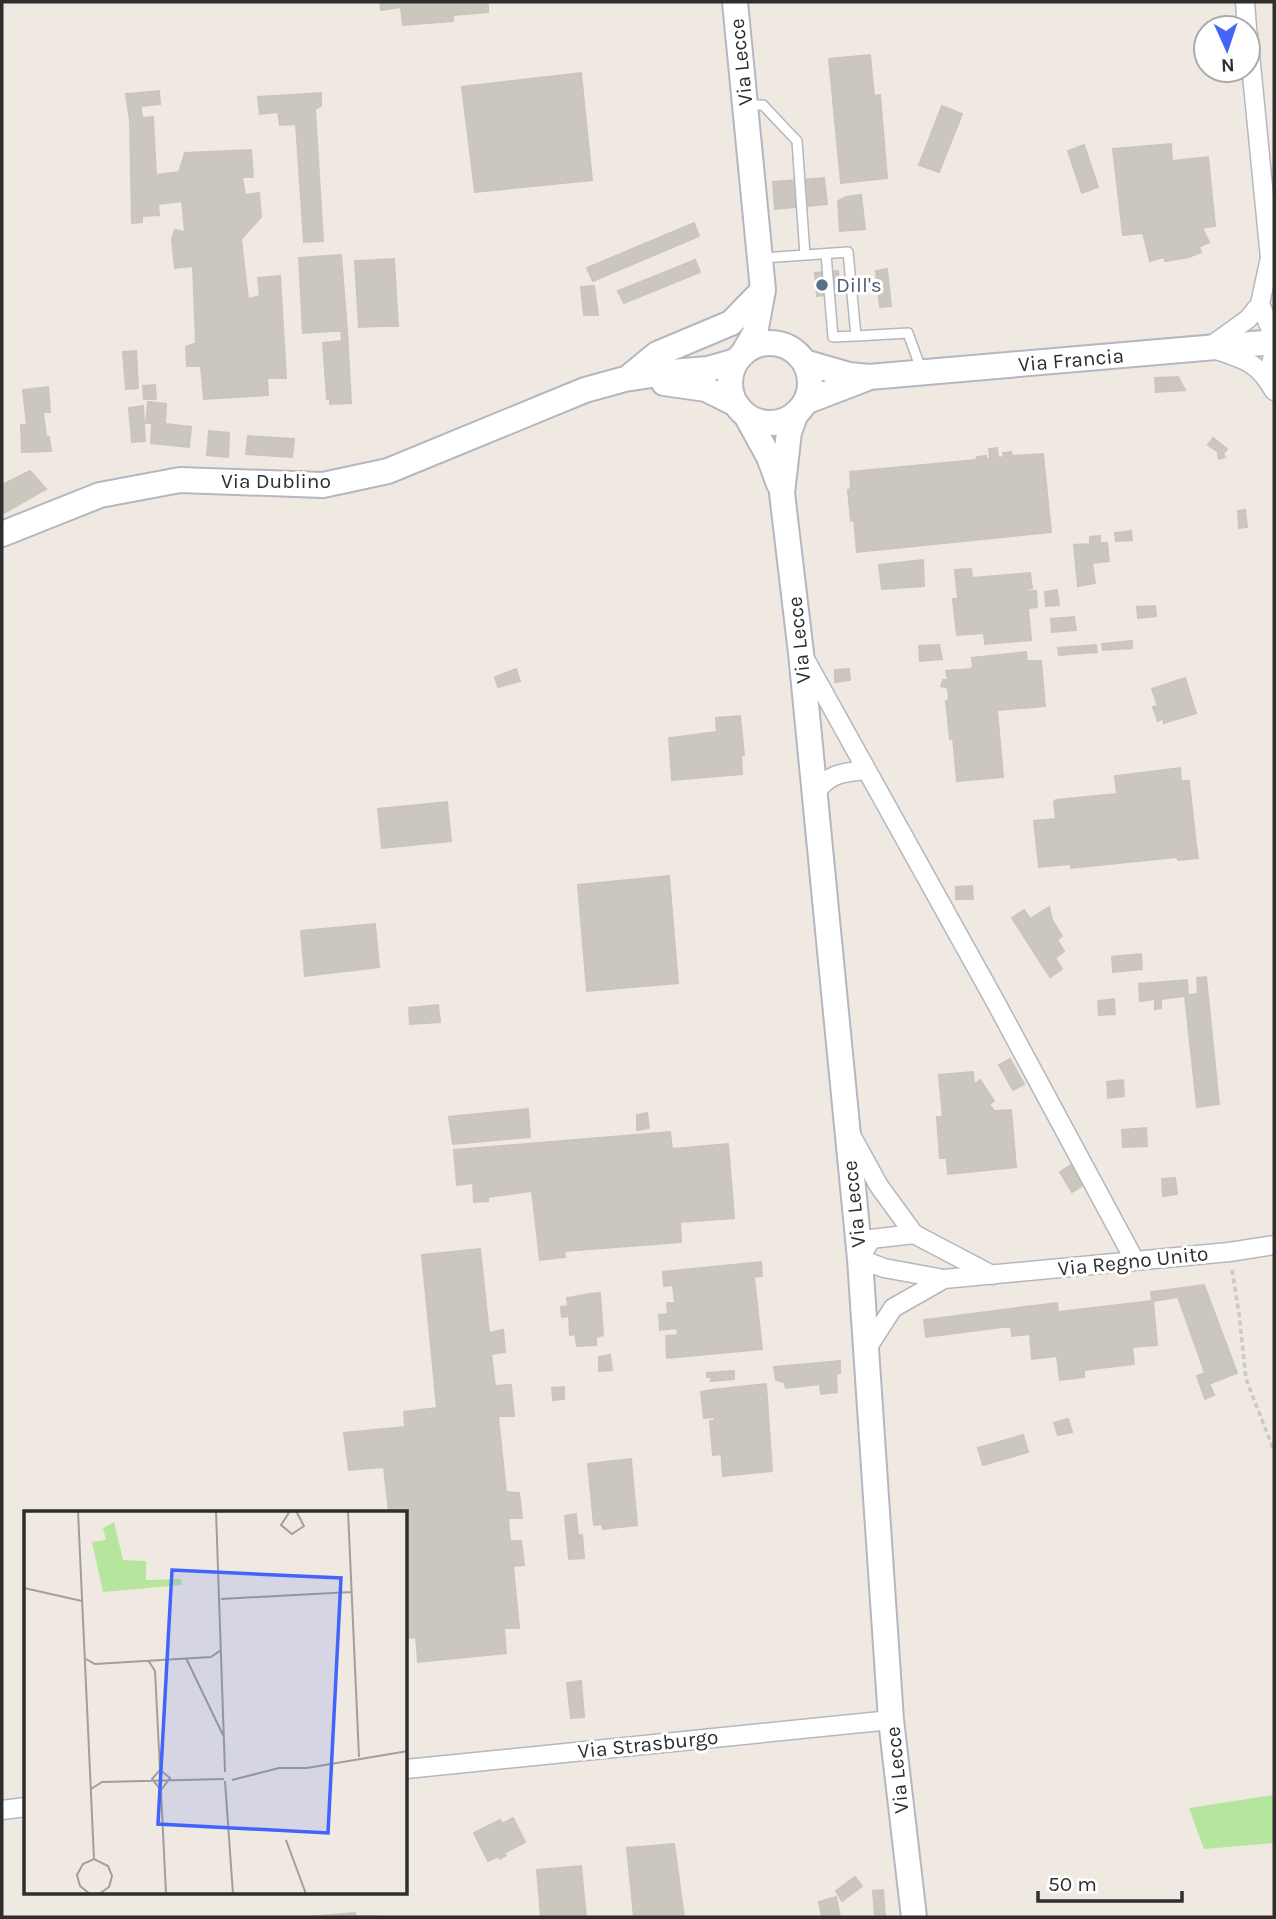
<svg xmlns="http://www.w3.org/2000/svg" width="1276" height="1919" viewBox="0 0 1276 1919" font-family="Karla,sans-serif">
  <rect width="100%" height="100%" fill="#efe9e1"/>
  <path fill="#b6e59e" d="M 1274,1795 L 1274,1843 L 1204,1849 L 1189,1808 Z"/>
  <path fill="#cbc7bf" stroke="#cbc5ba" stroke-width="2" d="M 380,2 L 488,2 L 488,12 L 453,15 L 453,21 L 403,25 L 401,7 L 381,10 Z
    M 870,55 L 874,96 L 880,95 L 887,178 L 841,183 L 829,59 Z
    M 581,73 L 592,180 L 475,192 L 462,87 Z
    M 159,91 L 160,104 L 141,106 L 139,93 Z
    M 139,93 L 142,118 L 153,117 L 156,175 L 179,172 L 185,153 L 251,150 L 253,177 L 242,177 L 245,195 L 259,193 L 261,217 L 241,239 L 248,299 L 260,296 L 258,278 L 280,276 L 286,378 L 267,378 L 268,395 L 204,399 L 201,366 L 187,366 L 186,347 L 196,343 L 193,266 L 175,268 L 172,239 L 175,230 L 185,232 L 182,201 L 158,204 L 159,215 L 142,216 L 142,222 L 132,223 L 130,120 L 126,94 Z
    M 321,93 L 321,106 L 315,109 L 323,241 L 304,242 L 296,124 L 280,125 L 278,112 L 260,114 L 258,97 Z
    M 942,106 L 962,114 L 939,172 L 919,165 Z
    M 1171,144 L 1172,161 L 1208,157 L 1215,226 L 1202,228 L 1209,242 L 1199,247 L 1201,252 L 1189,257 L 1165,261 L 1164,257 L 1150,261 L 1143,233 L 1123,235 L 1113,149 Z
    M 1084,145 L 1098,187 L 1082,193 L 1068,151 Z
    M 824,178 L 827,204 L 775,209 L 773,182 Z
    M 861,195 L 865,229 L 840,231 L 838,201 L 846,197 Z
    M 694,223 L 699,236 L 593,281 L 587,268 Z
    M 341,255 L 347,330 L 303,333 L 299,258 Z
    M 394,259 L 398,326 L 380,326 L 377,260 Z
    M 377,260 L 380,326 L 359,327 L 355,261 Z
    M 695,260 L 700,272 L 624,303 L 618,291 Z
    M 887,269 L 891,306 L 880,307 L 876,271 Z
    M 838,271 L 840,294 L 817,296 L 815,273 Z
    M 594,286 L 598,315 L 584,315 L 581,287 Z
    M 341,330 L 347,330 L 351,403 L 330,404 L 330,399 L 327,399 L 323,343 L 342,341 Z
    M 136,351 L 138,388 L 126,389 L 123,352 Z
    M 1178,377 L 1185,390 L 1156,392 L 1155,378 Z
    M 155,385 L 156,399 L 144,399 L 143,386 Z
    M 48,387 L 50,412 L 43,412 L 46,437 L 49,437 L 51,451 L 22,452 L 21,425 L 27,425 L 23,390 Z
    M 148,402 L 166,404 L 165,424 L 191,427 L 189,447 L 151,443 L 152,423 L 146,423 Z
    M 143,406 L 145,441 L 132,442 L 129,408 Z
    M 209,431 L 229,433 L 228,457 L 207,455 Z
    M 248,436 L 294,439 L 292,457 L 246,454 Z
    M 1213,438 L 1227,449 L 1223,454 L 1225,457 L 1219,459 L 1218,454 L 1220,453 L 1208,445 Z
    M 997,448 L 998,458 L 1004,457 L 1003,453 L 1011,452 L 1012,456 L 1043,454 L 1051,532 L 857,552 L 854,520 L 851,521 L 848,490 L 851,489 L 850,472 L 976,460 L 977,457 L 986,456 L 986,459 L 990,459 L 989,449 Z
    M 30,471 L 46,489 L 2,514 L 2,485 Z
    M 1245,510 L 1247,527 L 1239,528 L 1238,511 Z
    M 1131,531 L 1132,540 L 1116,541 L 1115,533 Z
    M 1100,536 L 1100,543 L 1107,543 L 1109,561 L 1092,563 L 1095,583 L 1078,586 L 1074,545 L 1090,544 L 1090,537 Z
    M 923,560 L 924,586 L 882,589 L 879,565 Z
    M 971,569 L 972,578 L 1030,573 L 1032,588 L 1027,589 L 1027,591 L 1036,591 L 1037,607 L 1028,608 L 1031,640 L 985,644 L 984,633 L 957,635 L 953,599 L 958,599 L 955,570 Z
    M 1057,590 L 1059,605 L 1046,606 L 1045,592 Z
    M 1155,606 L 1156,616 L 1138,618 L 1137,607 Z
    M 1074,617 L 1076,630 L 1052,632 L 1051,619 Z
    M 1132,641 L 1132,648 L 1103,650 L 1102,644 Z
    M 939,645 L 942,659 L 920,661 L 919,646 Z
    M 1096,645 L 1097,652 L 1059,655 L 1058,648 Z
    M 1026,652 L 1027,661 L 1041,661 L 1045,706 L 997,710 L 1003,777 L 957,781 L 953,738 L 950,739 L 946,701 L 949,700 L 948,688 L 941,686 L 943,680 L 948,680 L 946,671 L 971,669 L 973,666 L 972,658 Z
    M 516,669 L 520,681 L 498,687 L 495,677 Z
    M 849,669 L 850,680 L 835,682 L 835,670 Z
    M 1185,678 L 1196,713 L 1164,723 L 1163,718 L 1158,721 L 1153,707 L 1158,706 L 1152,689 Z
    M 740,716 L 744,755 L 741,755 L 742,774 L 672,780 L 669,738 L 717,732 L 716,718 Z
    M 1180,768 L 1186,846 L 1196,845 L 1198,858 L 1178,860 L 1177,857 L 1071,868 L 1071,864 L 1039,867 L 1034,821 L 1056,819 L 1054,802 L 1056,800 L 1117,794 L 1115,776 Z
    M 1181,781 L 1189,781 L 1196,845 L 1186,846 Z
    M 447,802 L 451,841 L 382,848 L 378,809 Z
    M 669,876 L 678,983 L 587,991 L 578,885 Z
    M 972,886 L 973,899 L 956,899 L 956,887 Z
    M 1049,907 L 1052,920 L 1062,936 L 1057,940 L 1064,951 L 1055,958 L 1062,969 L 1050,977 L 1012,918 L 1024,910 L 1030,919 Z
    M 375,924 L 379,967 L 305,976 L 301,931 Z
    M 1141,954 L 1142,969 L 1113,972 L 1112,957 Z
    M 1206,977 L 1219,1104 L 1197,1107 L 1185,996 L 1161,999 L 1161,1008 L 1155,1009 L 1155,999 L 1140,1001 L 1139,984 L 1187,980 L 1188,995 L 1198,994 L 1197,978 Z
    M 1114,999 L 1115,1014 L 1099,1015 L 1098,1001 Z
    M 438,1005 L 440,1022 L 410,1024 L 409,1008 Z
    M 1010,1059 L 1024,1084 L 1013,1090 L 999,1065 Z
    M 973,1072 L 974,1085 L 980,1080 L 994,1101 L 989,1104 L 994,1111 L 1011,1110 L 1016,1167 L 948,1174 L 939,1075 Z
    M 1123,1080 L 1124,1096 L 1108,1098 L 1107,1082 Z
    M 528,1109 L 530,1137 L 453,1144 L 449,1117 Z
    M 647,1113 L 649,1128 L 637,1130 L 637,1115 Z
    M 937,1117 L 943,1117 L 947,1158 L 940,1158 Z
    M 1146,1128 L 1147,1146 L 1123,1147 L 1122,1130 Z
    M 670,1132 L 672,1149 L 728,1144 L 734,1218 L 680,1222 L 681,1242 L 564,1251 L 565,1257 L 540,1260 L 532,1191 L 488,1197 L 488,1201 L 474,1202 L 473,1183 L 457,1185 L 454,1150 Z
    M 1071,1165 L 1083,1185 L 1072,1192 L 1060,1172 Z
    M 1175,1178 L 1177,1194 L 1163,1196 L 1162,1179 Z
    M 480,1249 L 489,1333 L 503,1330 L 505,1352 L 491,1354 L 495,1386 L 511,1385 L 514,1416 L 498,1416 L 506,1492 L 519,1493 L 522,1518 L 508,1518 L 510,1541 L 521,1541 L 524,1565 L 513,1566 L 519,1628 L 504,1628 L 506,1653 L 418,1662 L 416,1637 L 406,1638 L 406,1513 L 389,1513 L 384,1467 L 349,1470 L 344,1433 L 405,1427 L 404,1412 L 437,1408 L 422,1255 Z
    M 761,1262 L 762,1276 L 754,1277 L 762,1349 L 667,1358 L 666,1336 L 678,1335 L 677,1328 L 660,1330 L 659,1315 L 668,1314 L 667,1303 L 675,1303 L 673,1285 L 664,1286 L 663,1272 Z
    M 1204,1285 L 1237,1373 L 1209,1384 L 1178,1297 L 1153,1301 L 1157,1345 L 1132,1347 L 1134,1364 L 1084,1370 L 1084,1377 L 1060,1380 L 1057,1356 L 1032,1359 L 1030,1334 L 1012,1336 L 1009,1309 L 1057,1303 L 1058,1312 L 1152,1301 L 1151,1292 Z
    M 600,1293 L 602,1321 L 592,1322 L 590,1294 Z
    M 590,1294 L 592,1322 L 602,1321 L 603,1335 L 596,1337 L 596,1345 L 577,1346 L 575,1334 L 570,1335 L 569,1316 L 562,1317 L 561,1307 L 568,1306 L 567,1298 Z
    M 1009,1309 L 1011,1326 L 926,1337 L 924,1320 Z
    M 610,1355 L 612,1370 L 599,1371 L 599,1357 Z
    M 840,1361 L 840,1373 L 836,1374 L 837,1392 L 821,1394 L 820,1384 L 786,1388 L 784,1382 L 776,1380 L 774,1367 Z
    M 734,1371 L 734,1379 L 711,1381 L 711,1377 L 707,1377 L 707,1373 Z
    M 1205,1373 L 1214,1395 L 1205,1399 L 1197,1376 Z
    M 766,1384 L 772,1471 L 723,1476 L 720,1432 L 716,1433 L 712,1390 Z
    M 564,1387 L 564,1399 L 553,1400 L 552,1388 Z
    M 712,1390 L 714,1417 L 704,1418 L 701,1392 Z
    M 1068,1419 L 1072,1432 L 1058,1435 L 1054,1423 Z
    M 715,1420 L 716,1433 L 720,1432 L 722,1454 L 713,1455 L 710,1421 Z
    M 1023,1435 L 1028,1452 L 983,1465 L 978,1448 Z
    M 631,1459 L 637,1525 L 603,1529 L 602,1524 L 594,1525 L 588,1464 Z
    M 576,1514 L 578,1536 L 582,1535 L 584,1558 L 569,1559 L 565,1516 Z
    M 581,1681 L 584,1717 L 571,1718 L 567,1683 Z
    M 513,1818 L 525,1842 L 504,1853 L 506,1855 L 500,1859 L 499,1856 L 488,1861 L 474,1833 L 500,1820 L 502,1824 Z
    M 674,1844 L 684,1917 L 634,1917 L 627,1848 Z
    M 581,1866 L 586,1917 L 541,1917 L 537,1870 Z
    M 855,1877 L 862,1886 L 842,1901 L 836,1891 Z
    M 883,1890 L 885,1917 L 875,1917 L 873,1891 Z
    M 836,1897 L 840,1917 L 822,1917 L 819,1902 Z
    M 355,1913 L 356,1916 L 394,1917 L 307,1917 Z"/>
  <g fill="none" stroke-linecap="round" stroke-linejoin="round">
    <g stroke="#b4b7c1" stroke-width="12">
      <path id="lane" d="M 747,105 L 763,105 L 797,141 L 805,255
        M 826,254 L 833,337 L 856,336
        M 763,258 L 848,252 L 856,336 L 908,333 L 922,372"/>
    </g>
    <g stroke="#b4b7c1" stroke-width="21">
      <path id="street" d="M 1245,2 L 1247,28
        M 1260,304 L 1274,337
        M 1212,345 L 1248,319 L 1260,304 L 1270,258 L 1248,34
        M 1219,351 C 1247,360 1259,364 1274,391
        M 1268,379 L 1274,350
        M 805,659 L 995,1001 L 1135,1261
        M 815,793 C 830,773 841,773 865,770
        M 851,1135 L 879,1186 L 914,1234 L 992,1275
        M 914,1234 L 871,1239 L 860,1259 L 884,1268 L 944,1279
        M 866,1350 L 893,1308 L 944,1279 L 1229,1252 L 1274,1245
        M 406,1769 L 891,1720
        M 2,1810 L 26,1807"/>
    </g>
    <g stroke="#b4b7c1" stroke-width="28">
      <path id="secondary" d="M 735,2 L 763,290 L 755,333 L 742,355
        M730 383a40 40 0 1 1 80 0a40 40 0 1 1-80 0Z
        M 804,362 L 849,375 L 869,377 L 1274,342
        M 629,377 L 657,354 L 731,323 L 763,290
        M 664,383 L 706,389 L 734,403
        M 805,402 L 865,379
        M 796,413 L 789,432 L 782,493 L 801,653 L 860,1259 L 891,1720 L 914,1917
        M 746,415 L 769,457 L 779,484
        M 2,534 L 100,495 L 180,480 L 323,485 L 388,471 L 585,390 L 625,379 L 672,372 L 708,369 L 736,361"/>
    </g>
    <path stroke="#c9c9c9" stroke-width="3.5" stroke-dasharray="5 3.5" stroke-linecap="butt" d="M 1232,1270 L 1239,1313 L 1246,1379 L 1274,1451"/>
    <use href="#lane" stroke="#fff" stroke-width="9"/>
    <use href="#street" stroke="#fff" stroke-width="18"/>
    <use href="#secondary" stroke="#fff" stroke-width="24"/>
  </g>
  <circle fill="#5c6f8a" stroke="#fff" stroke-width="2.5" cx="822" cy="285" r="7"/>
  <g text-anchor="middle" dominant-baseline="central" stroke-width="6" stroke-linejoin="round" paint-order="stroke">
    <g font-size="21" fill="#2e2e2e" stroke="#fff">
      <text transform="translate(741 62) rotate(-96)">Via Lecce</text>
      <text transform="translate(1071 360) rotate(-5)">Via Francia</text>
      <text x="276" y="481">Via Dublino</text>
      <text transform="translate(799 640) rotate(-96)">Via Lecce</text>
      <text transform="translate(854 1204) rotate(-96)">Via Lecce</text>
      <text transform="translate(1133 1261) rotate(-6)">Via Regno Unito</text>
      <text transform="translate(648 1744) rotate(-6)">Via Strasburgo</text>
      <text transform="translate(897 1770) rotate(-96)">Via Lecce</text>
    </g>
    <g font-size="21" fill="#4e5e75" stroke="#fff" text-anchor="start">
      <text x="836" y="285">Dill's</text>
    </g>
  </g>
  <g transform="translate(24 1511)">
    <rect width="383" height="383" fill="#efe9e1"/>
    <path d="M 90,11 L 99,49 L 122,50 L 122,69 L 157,68 L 158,74 L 79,81 L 68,31 L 82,29 L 79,17 Z" fill="#b6e59e"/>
    <path fill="none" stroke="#a29e99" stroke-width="2" d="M 54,0 L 70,348M 192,0 L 201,261M 266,0 L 257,14 L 268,23 L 280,15 L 272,0M 324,0 L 335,246M 0,77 L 58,90M 197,88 L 327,81M 162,147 L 199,224M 62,148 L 71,153 L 187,146 L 197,139M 124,149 L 131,160 L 136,259M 136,259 L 128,268 L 137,279 L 142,383M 136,259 L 146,267 L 137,279M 208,269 L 255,257 L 283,257 L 384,240M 201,270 L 209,383M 67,278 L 78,271 L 200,268M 262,329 L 282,383M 66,383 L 56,375 L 53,364 L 59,353 L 70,348 L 84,355 L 88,365 L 85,376 L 75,383"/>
    <path fill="#4264fb" fill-opacity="0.15" stroke="#4264fb" stroke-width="3.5" d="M 148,59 L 317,67 L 304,322 L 134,313 Z"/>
    <rect width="383" height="383" fill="none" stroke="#2e2e2e" stroke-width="3.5"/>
  </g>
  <rect width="1276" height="1919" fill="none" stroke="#2e2e2e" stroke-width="7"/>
  <g transform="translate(1227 49) rotate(177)"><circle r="33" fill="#ffffff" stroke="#ababab" stroke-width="2"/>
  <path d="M0-5L12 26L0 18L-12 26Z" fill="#4264fb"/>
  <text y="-10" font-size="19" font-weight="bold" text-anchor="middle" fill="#2e2e2e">N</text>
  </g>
  <path d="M1038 1891v10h144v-10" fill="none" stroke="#2e2e2e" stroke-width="3.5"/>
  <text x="1048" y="1891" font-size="21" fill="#2e2e2e" stroke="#ffffff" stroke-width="5" paint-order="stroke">50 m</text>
</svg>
